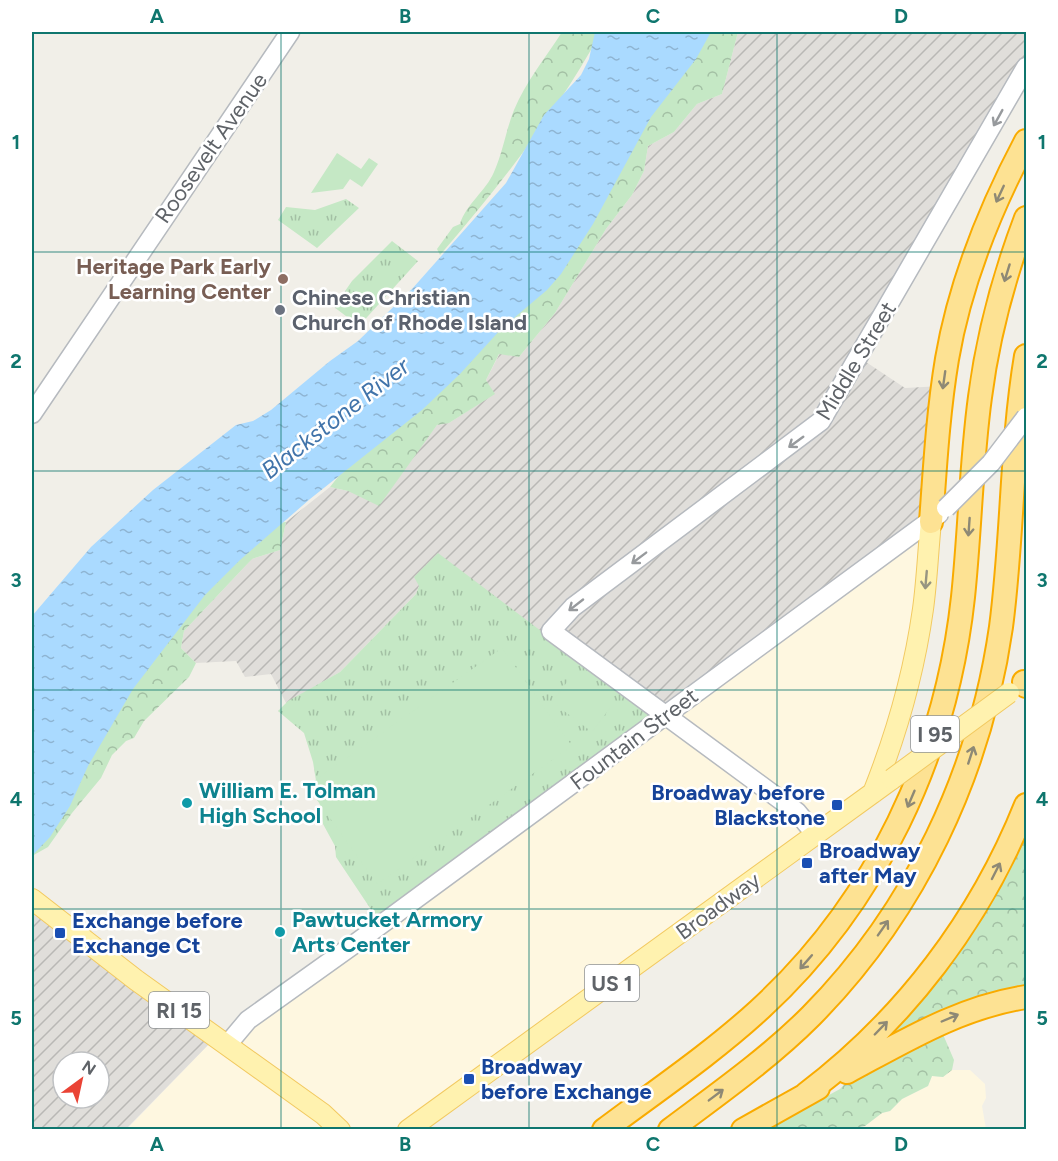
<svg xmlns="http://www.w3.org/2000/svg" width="1058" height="1161" viewBox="0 0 1058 1161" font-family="Figtree,sans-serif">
  <defs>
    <pattern id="industrial-furrows" width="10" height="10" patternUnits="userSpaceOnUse" patternTransform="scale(1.5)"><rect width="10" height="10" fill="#e0deda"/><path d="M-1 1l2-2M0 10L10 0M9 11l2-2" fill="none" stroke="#b9b8b5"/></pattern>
    <pattern id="forest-crowns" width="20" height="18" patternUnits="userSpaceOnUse" patternTransform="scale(1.5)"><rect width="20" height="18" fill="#c5e8c5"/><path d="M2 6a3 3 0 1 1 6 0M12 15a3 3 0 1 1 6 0" fill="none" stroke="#a3c0a4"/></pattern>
    <pattern id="park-tufts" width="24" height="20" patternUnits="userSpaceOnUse" patternTransform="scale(1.5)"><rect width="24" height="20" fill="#c5e8c5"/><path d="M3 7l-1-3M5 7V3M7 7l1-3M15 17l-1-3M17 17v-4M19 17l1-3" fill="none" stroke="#a3c0a4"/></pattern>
    <pattern id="water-ripples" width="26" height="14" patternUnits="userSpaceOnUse" patternTransform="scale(1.5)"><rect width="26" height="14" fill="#aadaff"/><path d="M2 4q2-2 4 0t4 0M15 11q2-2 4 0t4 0" fill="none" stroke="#8eb4d2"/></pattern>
  </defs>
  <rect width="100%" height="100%" fill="#f1efe8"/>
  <path fill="#fef7e0" d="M 928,529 L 881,787 L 416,1129 L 126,1130 L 211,1042 L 220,1045 Z
    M 952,1070 L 970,1070 L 985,1084 L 986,1098 L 982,1106 L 986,1129 L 848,1130 L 865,1126 L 882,1113 L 890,1111 L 902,1099 L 928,1086 L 932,1076 L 943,1077 Z"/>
  <path fill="url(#industrial-furrows)" fill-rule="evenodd" d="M 738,32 L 1026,32 L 1026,68 L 866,358 L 866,362 L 905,388 L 942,386 L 932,517 L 661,718 L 419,586 L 416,594 L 340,672 L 286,703 L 271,674 L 245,677 L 236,661 L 196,663 L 181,648 L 184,631 L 252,559 L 280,550 L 286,522 L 330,487 L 348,491 L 410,460 L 437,425 L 449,423 L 494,394 L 486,380 L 500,353 L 519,357 L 555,313 L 606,229 L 632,195 L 644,171 L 648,146 L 674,132 L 697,104 L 722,94 Z
    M 32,904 L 211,1042 L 126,1129 L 32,1129 ZM 63,1062 L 99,1062 L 99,1098 L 63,1098 Z"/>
  <path fill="url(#forest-crowns)" d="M 562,32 L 601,32 C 558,111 499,187 440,255 L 437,249 L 453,227 L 460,224 C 466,204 486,191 494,172 C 503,152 506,130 514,110 C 525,83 546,57 562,32 Z
    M 687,32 L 738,32 L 722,94 L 697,104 L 674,132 L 648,146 L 644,171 L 632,195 L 606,229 L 555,313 L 519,357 L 499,354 L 486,380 L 495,394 L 449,423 L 437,425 L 379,506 L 348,491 L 330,487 Z
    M 286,522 L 280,550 L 252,559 L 184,631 L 181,648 L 196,663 L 189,677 L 144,721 L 134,738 L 126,741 L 112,755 L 101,778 L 72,813 L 48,847 L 32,856 L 32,833 L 176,605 L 275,523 Z
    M 1026,810 L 1026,1000 L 942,1032 L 954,1060 L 952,1070 L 943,1077 L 932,1076 L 928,1086 L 902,1099 L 890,1111 L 882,1113 L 865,1126 L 848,1130 L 765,1130 L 840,1089 L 878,1048 Z"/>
  <path fill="url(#park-tufts)" d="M 346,199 L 359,208 L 317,248 L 278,220 L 286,207 L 315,210 Z
    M 392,241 L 418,261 L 359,326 L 334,307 L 352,281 Z
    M 438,553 L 657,719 L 380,923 L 336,857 L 335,846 L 323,824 L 313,762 L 304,733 L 278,711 L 288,701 L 340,672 L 416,594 L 419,586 L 414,577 Z"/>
  <path fill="#c5e8c5" d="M 337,153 L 361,169 L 369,158 L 378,164 L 362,187 L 350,179 L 343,189 L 311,193 Z
    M 502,648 L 572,746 L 377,884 L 307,786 Z
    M 570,678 L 610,708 L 592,732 L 552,702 Z"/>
  <path fill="url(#water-ripples)" d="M 595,32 L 711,32 L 696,59 L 651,117 L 593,224 L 561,274 L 547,290 L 502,328 L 460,374 L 422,410 L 310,499 L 240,560 L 205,595 L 133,689 L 88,766 L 70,806 L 50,837 L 32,856 L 32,616 L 91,547 L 153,490 L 236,425 L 253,421 L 271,410 L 330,361 L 358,341 L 412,289 L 506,183 L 544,115 L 581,75 L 589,59 Z"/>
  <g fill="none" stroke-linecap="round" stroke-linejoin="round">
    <g stroke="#b6babf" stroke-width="21">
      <path id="secondary" d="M 32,414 L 290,32
        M 816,835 L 797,812 L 551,631 L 573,607 L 821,421 L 1026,67
        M 227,1045 L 248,1020 L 360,940 L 939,514"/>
    </g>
    <g stroke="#f2c960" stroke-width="22">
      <path id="primary" d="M 873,793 C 897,733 914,673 923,609 C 927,580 928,551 931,522
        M 32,899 L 136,980 L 323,1114 L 340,1130
        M 408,1130 L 892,779"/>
    </g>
    <g stroke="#f9ab00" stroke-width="26">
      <path id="highway" d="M 931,522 C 935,467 938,413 947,359 C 960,283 990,209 1026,141
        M 1024,682 L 1026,686
        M 847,1072 C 905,1041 960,1007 1026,997
        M 806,1094 C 904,1020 980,920 1026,805
        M 604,1130 C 656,1091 711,1054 759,1010 C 876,903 946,755 963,597 C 970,531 971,463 980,397 C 988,335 1004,276 1026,218
        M 670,1130 C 718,1094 768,1059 811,1016 C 915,911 980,773 1001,627 C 1013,537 1011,446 1026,356
        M 743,1130 L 818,1088"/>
    </g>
    <use href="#secondary" stroke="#fff" stroke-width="18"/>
    <use href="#primary" stroke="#fff2af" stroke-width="20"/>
    <use href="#highway" stroke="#fde293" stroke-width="22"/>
    <g stroke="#b6babf" stroke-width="21" stroke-linecap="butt">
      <path id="secondary-bridge" d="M 946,508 L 991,463 L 1026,417"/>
    </g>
    <g stroke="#f2c960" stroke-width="22" stroke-linecap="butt">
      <path id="primary-bridge" d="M 892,779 L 1009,693"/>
    </g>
    <use href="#secondary-bridge" stroke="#fff" stroke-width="18"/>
    <use href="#primary-bridge" stroke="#fff2af" stroke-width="20"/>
  </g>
  <defs><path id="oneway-shaft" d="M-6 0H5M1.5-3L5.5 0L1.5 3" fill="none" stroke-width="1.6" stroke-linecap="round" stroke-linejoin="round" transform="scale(1.5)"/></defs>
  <g stroke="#979a9d">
    <use href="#oneway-shaft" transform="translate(998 118) rotate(119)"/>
    <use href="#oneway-shaft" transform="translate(796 442) rotate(144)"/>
    <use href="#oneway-shaft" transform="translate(639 558) rotate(143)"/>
    <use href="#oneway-shaft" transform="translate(576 605) rotate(142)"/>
  </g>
  <g stroke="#8e8975">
    <use href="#oneway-shaft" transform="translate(1000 194) rotate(115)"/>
    <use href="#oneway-shaft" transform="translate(1007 273) rotate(107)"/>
    <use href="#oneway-shaft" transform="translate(944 380) rotate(98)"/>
    <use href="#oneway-shaft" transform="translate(969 527) rotate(94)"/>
    <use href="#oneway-shaft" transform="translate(971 755) rotate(-72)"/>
    <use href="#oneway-shaft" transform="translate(911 799) rotate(113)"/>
    <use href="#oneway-shaft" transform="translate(996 871) rotate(-63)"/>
    <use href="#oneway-shaft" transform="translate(883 928) rotate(-55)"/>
    <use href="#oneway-shaft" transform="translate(806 962) rotate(131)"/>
    <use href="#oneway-shaft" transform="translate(950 1018) rotate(-23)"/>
    <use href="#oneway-shaft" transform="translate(881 1028) rotate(-46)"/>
    <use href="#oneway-shaft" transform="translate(716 1095) rotate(-37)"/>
  </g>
  <use stroke="#979581" href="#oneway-shaft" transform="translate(926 580) rotate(95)"/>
  <path fill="none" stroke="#0f766e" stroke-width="1.5" stroke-opacity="0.55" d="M 281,32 L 281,1130M 529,32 L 529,1130M 777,32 L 777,1130M 32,252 L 1026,252M 32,471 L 1026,471M 32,690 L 1026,690M 32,909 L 1026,909"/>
  <circle fill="#8d6e63" stroke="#fff" stroke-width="2" cx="283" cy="279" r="6"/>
  <circle fill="#6b7280" stroke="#fff" stroke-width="2" cx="280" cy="310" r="6"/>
  <g fill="#0f9aa8" stroke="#fff" stroke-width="2">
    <circle cx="187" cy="803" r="6"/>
    <circle cx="280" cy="932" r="6"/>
  </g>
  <g fill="#1a4fb4" stroke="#fff" stroke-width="2">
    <rect x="831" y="799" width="12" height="12" rx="3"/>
    <rect x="801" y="857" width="12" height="12" rx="3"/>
    <rect x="54" y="927" width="12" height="12" rx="3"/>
    <rect x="463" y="1073" width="12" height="12" rx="3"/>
  </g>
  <g text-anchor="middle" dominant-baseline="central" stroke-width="5" stroke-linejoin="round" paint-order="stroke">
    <g fill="#fff" stroke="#8f9295" stroke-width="1.5">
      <rect x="911" y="716" width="48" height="36" rx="4.5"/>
      <rect x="585" y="965" width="54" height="36" rx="4.5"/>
      <rect x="149" y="992" width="60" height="36" rx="4.5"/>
    </g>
    <g font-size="21" font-weight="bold" fill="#5f6368">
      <text x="935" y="734">I 95</text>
      <text x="612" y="983">US 1</text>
      <text x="179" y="1010">RI 15</text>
    </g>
    <g font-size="22" fill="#5f6368" stroke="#fff">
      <text transform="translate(211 148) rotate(-55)">Roosevelt Avenue</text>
      <text transform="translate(856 361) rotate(-59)">Middle Street</text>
      <text transform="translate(634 739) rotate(-37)">Fountain Street</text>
      <text transform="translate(718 906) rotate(-36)">Broadway</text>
    </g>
    <g font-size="22" font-weight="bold" fill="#785e54" stroke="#fff" text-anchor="end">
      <text x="271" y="266">Heritage Park Early<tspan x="271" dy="25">Learning Center</tspan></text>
    </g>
    <g font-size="22" font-weight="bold" fill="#5b616d" stroke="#fff" text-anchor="start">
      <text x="292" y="297">Chinese Christian<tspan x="292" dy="25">Church of Rhode Island</tspan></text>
    </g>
    <g font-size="22" font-weight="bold" fill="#0d838f" stroke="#fff" text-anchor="start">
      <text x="199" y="790">William E. Tolman<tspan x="199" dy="25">High School</tspan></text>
      <text x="292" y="919">Pawtucket Armory<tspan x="292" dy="25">Arts Center</tspan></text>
    </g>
    <g font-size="22" font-weight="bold" fill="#164399" stroke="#fff" text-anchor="start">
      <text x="825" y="792" text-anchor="end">Broadway before<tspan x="825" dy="25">Blackstone</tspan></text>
      <text x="819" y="850">Broadway<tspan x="819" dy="25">after May</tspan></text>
      <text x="72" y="920">Exchange before<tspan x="72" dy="25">Exchange Ct</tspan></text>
      <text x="481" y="1066">Broadway<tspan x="481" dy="25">before Exchange</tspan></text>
    </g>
    <g font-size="24" font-style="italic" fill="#4174aa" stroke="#fff">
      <text transform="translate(335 418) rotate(-38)">Blackstone River</text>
    </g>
  </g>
  <rect width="1058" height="1161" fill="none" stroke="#ffffff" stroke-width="66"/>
  <g transform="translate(81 1080) rotate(33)"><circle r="28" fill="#ffffff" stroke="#bfc1c3" stroke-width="1.5"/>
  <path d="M0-4.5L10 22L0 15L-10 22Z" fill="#ea4335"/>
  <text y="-9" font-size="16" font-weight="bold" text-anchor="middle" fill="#5f6368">N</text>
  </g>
  <rect x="33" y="33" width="992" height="1095" fill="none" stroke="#0f766e" stroke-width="2"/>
  <g font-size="20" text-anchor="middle" font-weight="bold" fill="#0f766e">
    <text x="157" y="23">A</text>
    <text x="405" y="23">B</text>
    <text x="653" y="23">C</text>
    <text x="901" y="23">D</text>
    <text x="16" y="149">1</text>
    <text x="1042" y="149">1</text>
    <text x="16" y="368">2</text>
    <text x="1042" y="368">2</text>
    <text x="16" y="587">3</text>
    <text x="1042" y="587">3</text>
    <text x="16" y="806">4</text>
    <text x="1042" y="806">4</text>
    <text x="16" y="1025">5</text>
    <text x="1042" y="1025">5</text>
    <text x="157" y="1151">A</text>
    <text x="405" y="1151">B</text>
    <text x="653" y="1151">C</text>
    <text x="901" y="1151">D</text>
  </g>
</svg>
